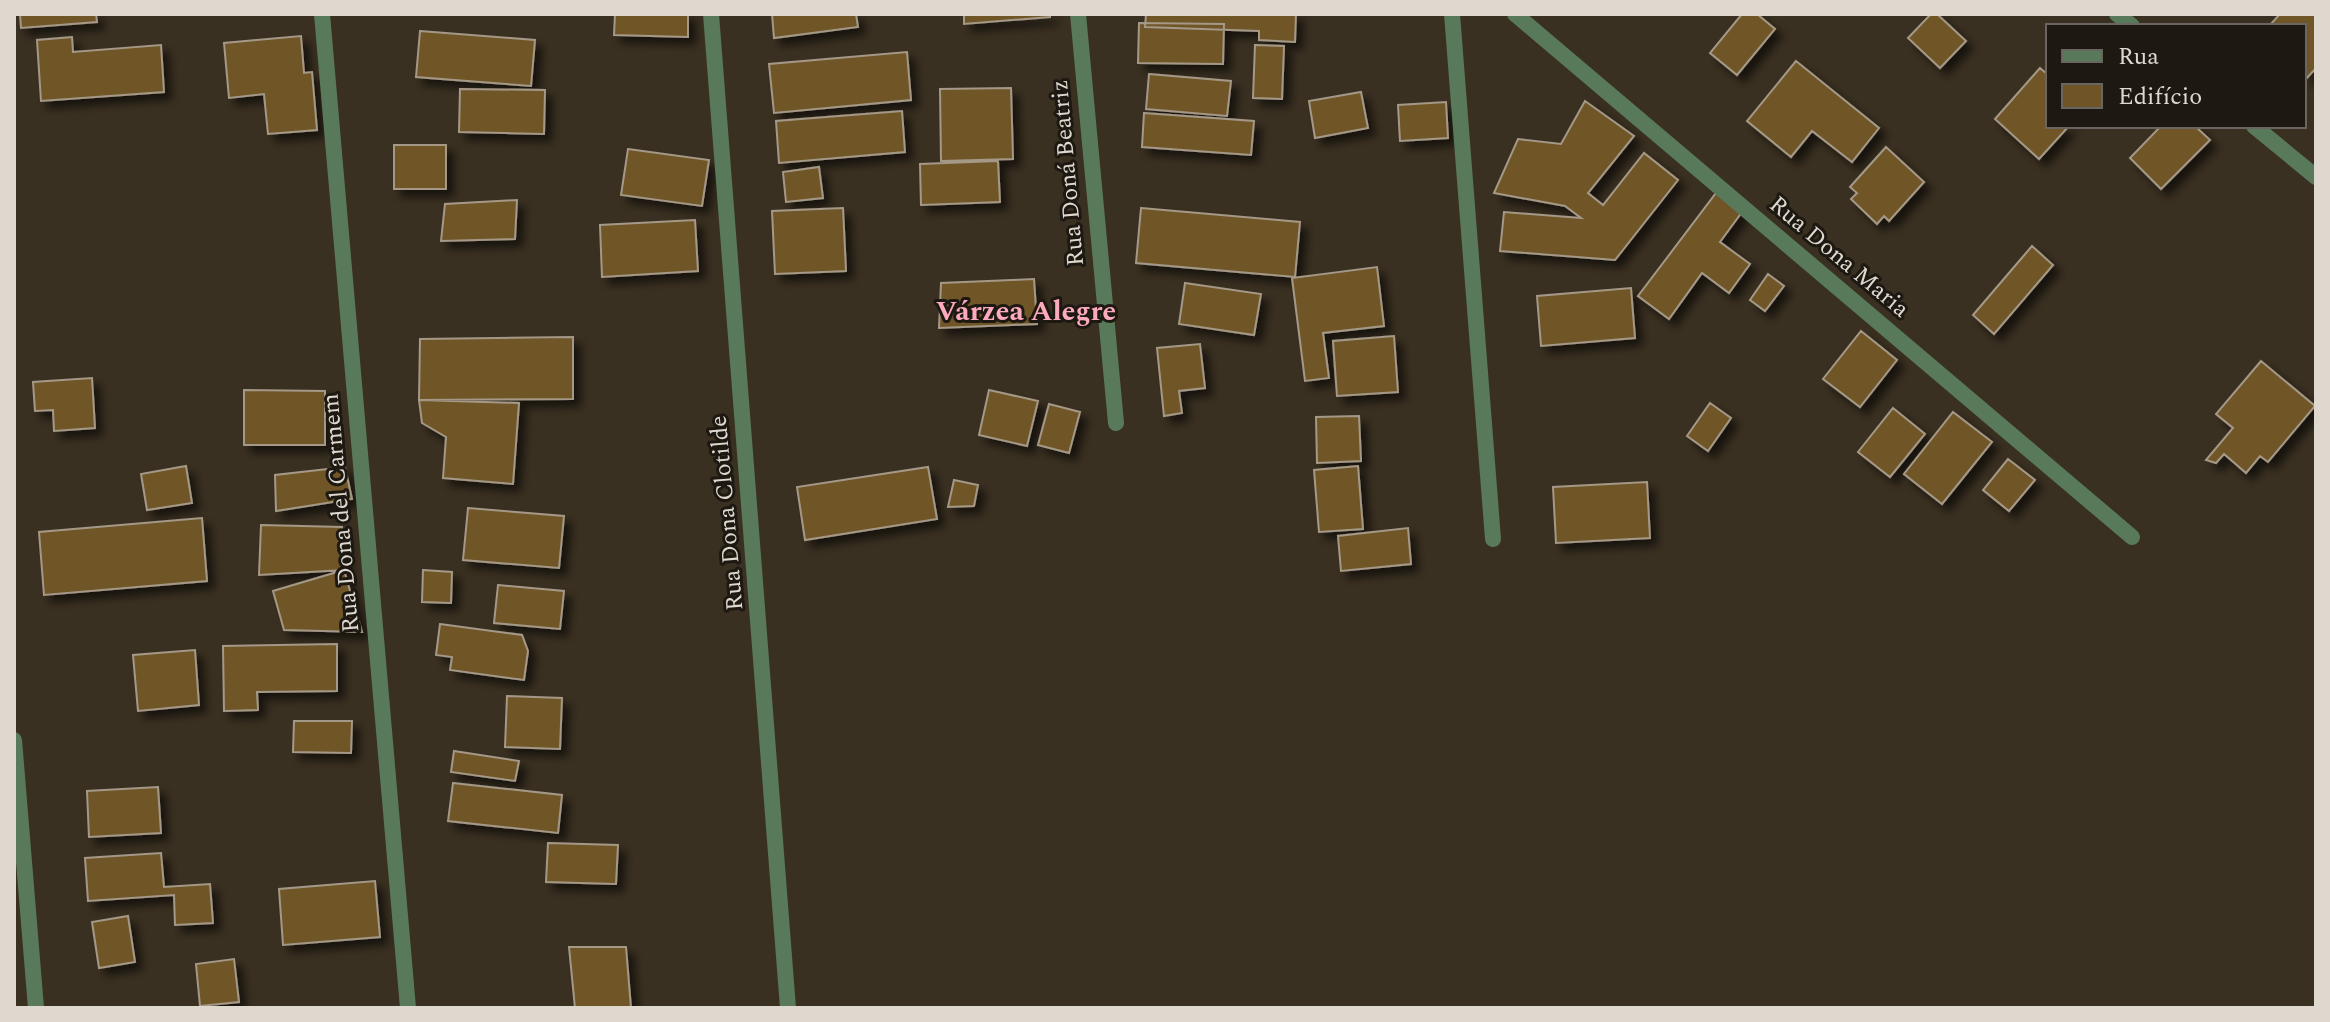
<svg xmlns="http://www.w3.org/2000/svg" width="2330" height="1022" viewBox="0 0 2330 1022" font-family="Spectral,serif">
  <defs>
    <filter id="shadow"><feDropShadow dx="7" dy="7" stdDeviation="4" flood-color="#0009"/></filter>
  </defs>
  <rect width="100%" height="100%" fill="#3a3021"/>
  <path fill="#6f5427" stroke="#a49887" stroke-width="2" filter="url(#shadow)" d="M 20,14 L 96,14 L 97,22 L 21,28 Z
    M 615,14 L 688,14 L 688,37 L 614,35 Z
    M 772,14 L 856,14 L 858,27 L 774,38 Z
    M 964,14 L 1050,14 L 1050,17 L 964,24 Z
    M 1146,14 L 1296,14 L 1295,42 L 1259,40 L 1259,31 L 1145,27 Z
    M 1742,14 L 1757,14 L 1775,29 L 1737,75 L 1710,53 Z
    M 1931,14 L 1937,14 L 1966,41 L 1940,68 L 1908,38 Z
    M 2280,14 L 2316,14 L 2316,68 L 2306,79 L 2304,26 L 2269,26 Z
    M 1139,23 L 1224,24 L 1223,64 L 1138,63 Z
    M 420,31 L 535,40 L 531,86 L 416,77 Z
    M 301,36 L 304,73 L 312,72 L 317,130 L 268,134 L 264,94 L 229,98 L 224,43 Z
    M 72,37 L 73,52 L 161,45 L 164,92 L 41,101 L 37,40 Z
    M 1255,45 L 1284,46 L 1282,99 L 1253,98 Z
    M 907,52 L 911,100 L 774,113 L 769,64 Z
    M 1796,61 L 1879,128 L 1852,162 L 1812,131 L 1791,157 L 1747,121 Z
    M 2040,68 L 2048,75 L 2048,126 L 2069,126 L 2039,159 L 1995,119 Z
    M 1149,74 L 1231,81 L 1227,116 L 1146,109 Z
    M 1011,88 L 1013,159 L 941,161 L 940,89 Z
    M 460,89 L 545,90 L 544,134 L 459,132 Z
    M 1361,92 L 1368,128 L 1315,138 L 1309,101 Z
    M 1585,101 L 1634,136 L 1588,193 L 1603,205 L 1644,153 L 1678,180 L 1615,260 L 1500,251 L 1504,212 L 1581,218 L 1565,206 L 1494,193 L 1518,139 L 1561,144 Z
    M 1446,102 L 1448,138 L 1400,141 L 1398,105 Z
    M 902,111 L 905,152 L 779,163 L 776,121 Z
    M 1144,113 L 1254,121 L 1251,155 L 1142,147 Z
    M 2161,126 L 2195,126 L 2210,140 L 2161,189 L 2130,158 Z
    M 394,145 L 446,145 L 446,189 L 394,189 Z
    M 1886,147 L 1924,182 L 1889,221 L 1884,216 L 1877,224 L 1851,199 L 1857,193 L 1850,187 Z
    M 628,149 L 709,160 L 702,206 L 621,195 Z
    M 998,161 L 1000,202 L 921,205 L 920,164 Z
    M 819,167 L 823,198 L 786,202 L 783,172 Z
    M 1716,193 L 1742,212 L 1720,242 L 1750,264 L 1729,293 L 1702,273 L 1669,319 L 1638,296 Z
    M 517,200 L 515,239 L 441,241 L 445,204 Z
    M 843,208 L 846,271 L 775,274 L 772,211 Z
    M 1141,208 L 1300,222 L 1295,277 L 1136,263 Z
    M 695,220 L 698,271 L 602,277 L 600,225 Z
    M 2032,246 L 2053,265 L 1994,334 L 1973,315 Z
    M 1377,267 L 1384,326 L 1323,333 L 1329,378 L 1305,381 L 1292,278 Z
    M 1768,274 L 1784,286 L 1765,311 L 1750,300 Z
    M 1034,279 L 1037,324 L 939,328 L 941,283 Z
    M 1185,283 L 1261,294 L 1254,335 L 1179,324 Z
    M 1631,288 L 1635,338 L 1541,346 L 1537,296 Z
    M 1861,331 L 1897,360 L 1860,407 L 1823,379 Z
    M 1394,336 L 1398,392 L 1337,396 L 1333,341 Z
    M 573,337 L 573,399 L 419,400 L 420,339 Z
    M 1200,344 L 1205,388 L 1179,391 L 1182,413 L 1164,416 L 1157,348 Z
    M 2261,361 L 2315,406 L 2268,462 L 2260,456 L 2246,473 L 2224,454 L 2216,463 L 2206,460 L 2233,428 L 2216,414 Z
    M 92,378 L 95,428 L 54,431 L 53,410 L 35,411 L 33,382 Z
    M 244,390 L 325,391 L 325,445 L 244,445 Z
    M 989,390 L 1038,401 L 1027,446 L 979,435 Z
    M 419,400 L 519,403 L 513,484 L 443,478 L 446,437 L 422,423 Z
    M 1710,403 L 1731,418 L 1708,451 L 1687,436 Z
    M 1049,404 L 1080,412 L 1069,453 L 1038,445 Z
    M 1893,408 L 1925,434 L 1890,477 L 1858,452 Z
    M 1953,412 L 1992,442 L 1942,504 L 1904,474 Z
    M 1359,416 L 1361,461 L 1317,463 L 1316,417 Z
    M 2008,459 L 2035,480 L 2009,511 L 1983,490 Z
    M 186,466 L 192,503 L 147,510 L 141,474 Z
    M 1358,466 L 1363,529 L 1319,532 L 1314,470 Z
    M 345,467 L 352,499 L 276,511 L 275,475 Z
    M 928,467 L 937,519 L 805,540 L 797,487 Z
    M 954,480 L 978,485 L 974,506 L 948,507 Z
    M 1647,482 L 1650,538 L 1556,543 L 1553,487 Z
    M 468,508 L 564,516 L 559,568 L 463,560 Z
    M 202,518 L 207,581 L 44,595 L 39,532 Z
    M 261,525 L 342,527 L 344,570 L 259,575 Z
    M 1408,528 L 1411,564 L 1341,571 L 1338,536 Z
    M 344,570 L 362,632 L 284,630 L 273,591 Z
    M 423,570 L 452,572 L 451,603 L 422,602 Z
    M 498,585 L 564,591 L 560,629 L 494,623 Z
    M 440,624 L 522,635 L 528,651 L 524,680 L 450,670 L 452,657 L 436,655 Z
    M 337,644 L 337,691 L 257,692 L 258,710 L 224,711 L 223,646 Z
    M 195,650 L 199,705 L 138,711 L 133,655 Z
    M 507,696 L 562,698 L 560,749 L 505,747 Z
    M 294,721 L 352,721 L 351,753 L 293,752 Z
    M 454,751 L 519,761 L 515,781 L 451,772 Z
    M 453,783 L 562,795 L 558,833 L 448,821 Z
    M 158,787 L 161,833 L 89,837 L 87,791 Z
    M 548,843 L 618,845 L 616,884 L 546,882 Z
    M 161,853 L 164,887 L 210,884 L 213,923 L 175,925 L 174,895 L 88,901 L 85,858 Z
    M 375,881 L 380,937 L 283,945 L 279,889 Z
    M 128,916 L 135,962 L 99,968 L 92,922 Z
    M 569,947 L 626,947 L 631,1008 L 575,1008 Z
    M 234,959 L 239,1002 L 200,1006 L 196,964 Z"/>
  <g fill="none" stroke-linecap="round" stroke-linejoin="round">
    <path stroke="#59795b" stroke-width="16" d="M 322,14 L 408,1008
      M 711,14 L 788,1008
      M 1078,14 L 1116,423
      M 1452,14 L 1493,539
      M 1515,14 L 2132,537
      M 2117,14 L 2132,26
      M 2254,126 L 2316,177
      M 14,740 L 36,1008"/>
  </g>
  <g text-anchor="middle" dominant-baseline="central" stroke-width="6" stroke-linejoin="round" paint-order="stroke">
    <g font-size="24" fill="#ded8cf" stroke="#1d1912">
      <text transform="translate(1068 173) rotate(-95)">Rua Doná Beatriz</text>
      <text transform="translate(1839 257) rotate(40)">Rua Dona Maria</text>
      <text transform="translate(341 513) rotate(-95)">Rua Dona del Carmem</text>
      <text transform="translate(727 513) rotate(-95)">Rua Dona Clotilde</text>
    </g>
    <g font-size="28" font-weight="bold" fill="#fdaabd" stroke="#1d1912">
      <text x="1026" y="311">Várzea Alegre</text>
    </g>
  </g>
  <rect width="2330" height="1022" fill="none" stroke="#ded8cf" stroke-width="32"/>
  <rect x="2046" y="24" width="260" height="104" fill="#1d1912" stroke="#6a655e" stroke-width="2"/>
  <rect x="2062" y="50" width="40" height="12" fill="#59795b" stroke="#6a655e" stroke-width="2"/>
  <text x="2118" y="64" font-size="24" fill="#ded8cf">Rua</text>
  <rect x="2062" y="84" width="40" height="24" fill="#6f5427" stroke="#6a655e" stroke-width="2"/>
  <text x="2118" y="104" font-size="24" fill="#ded8cf">Edifício</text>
</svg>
